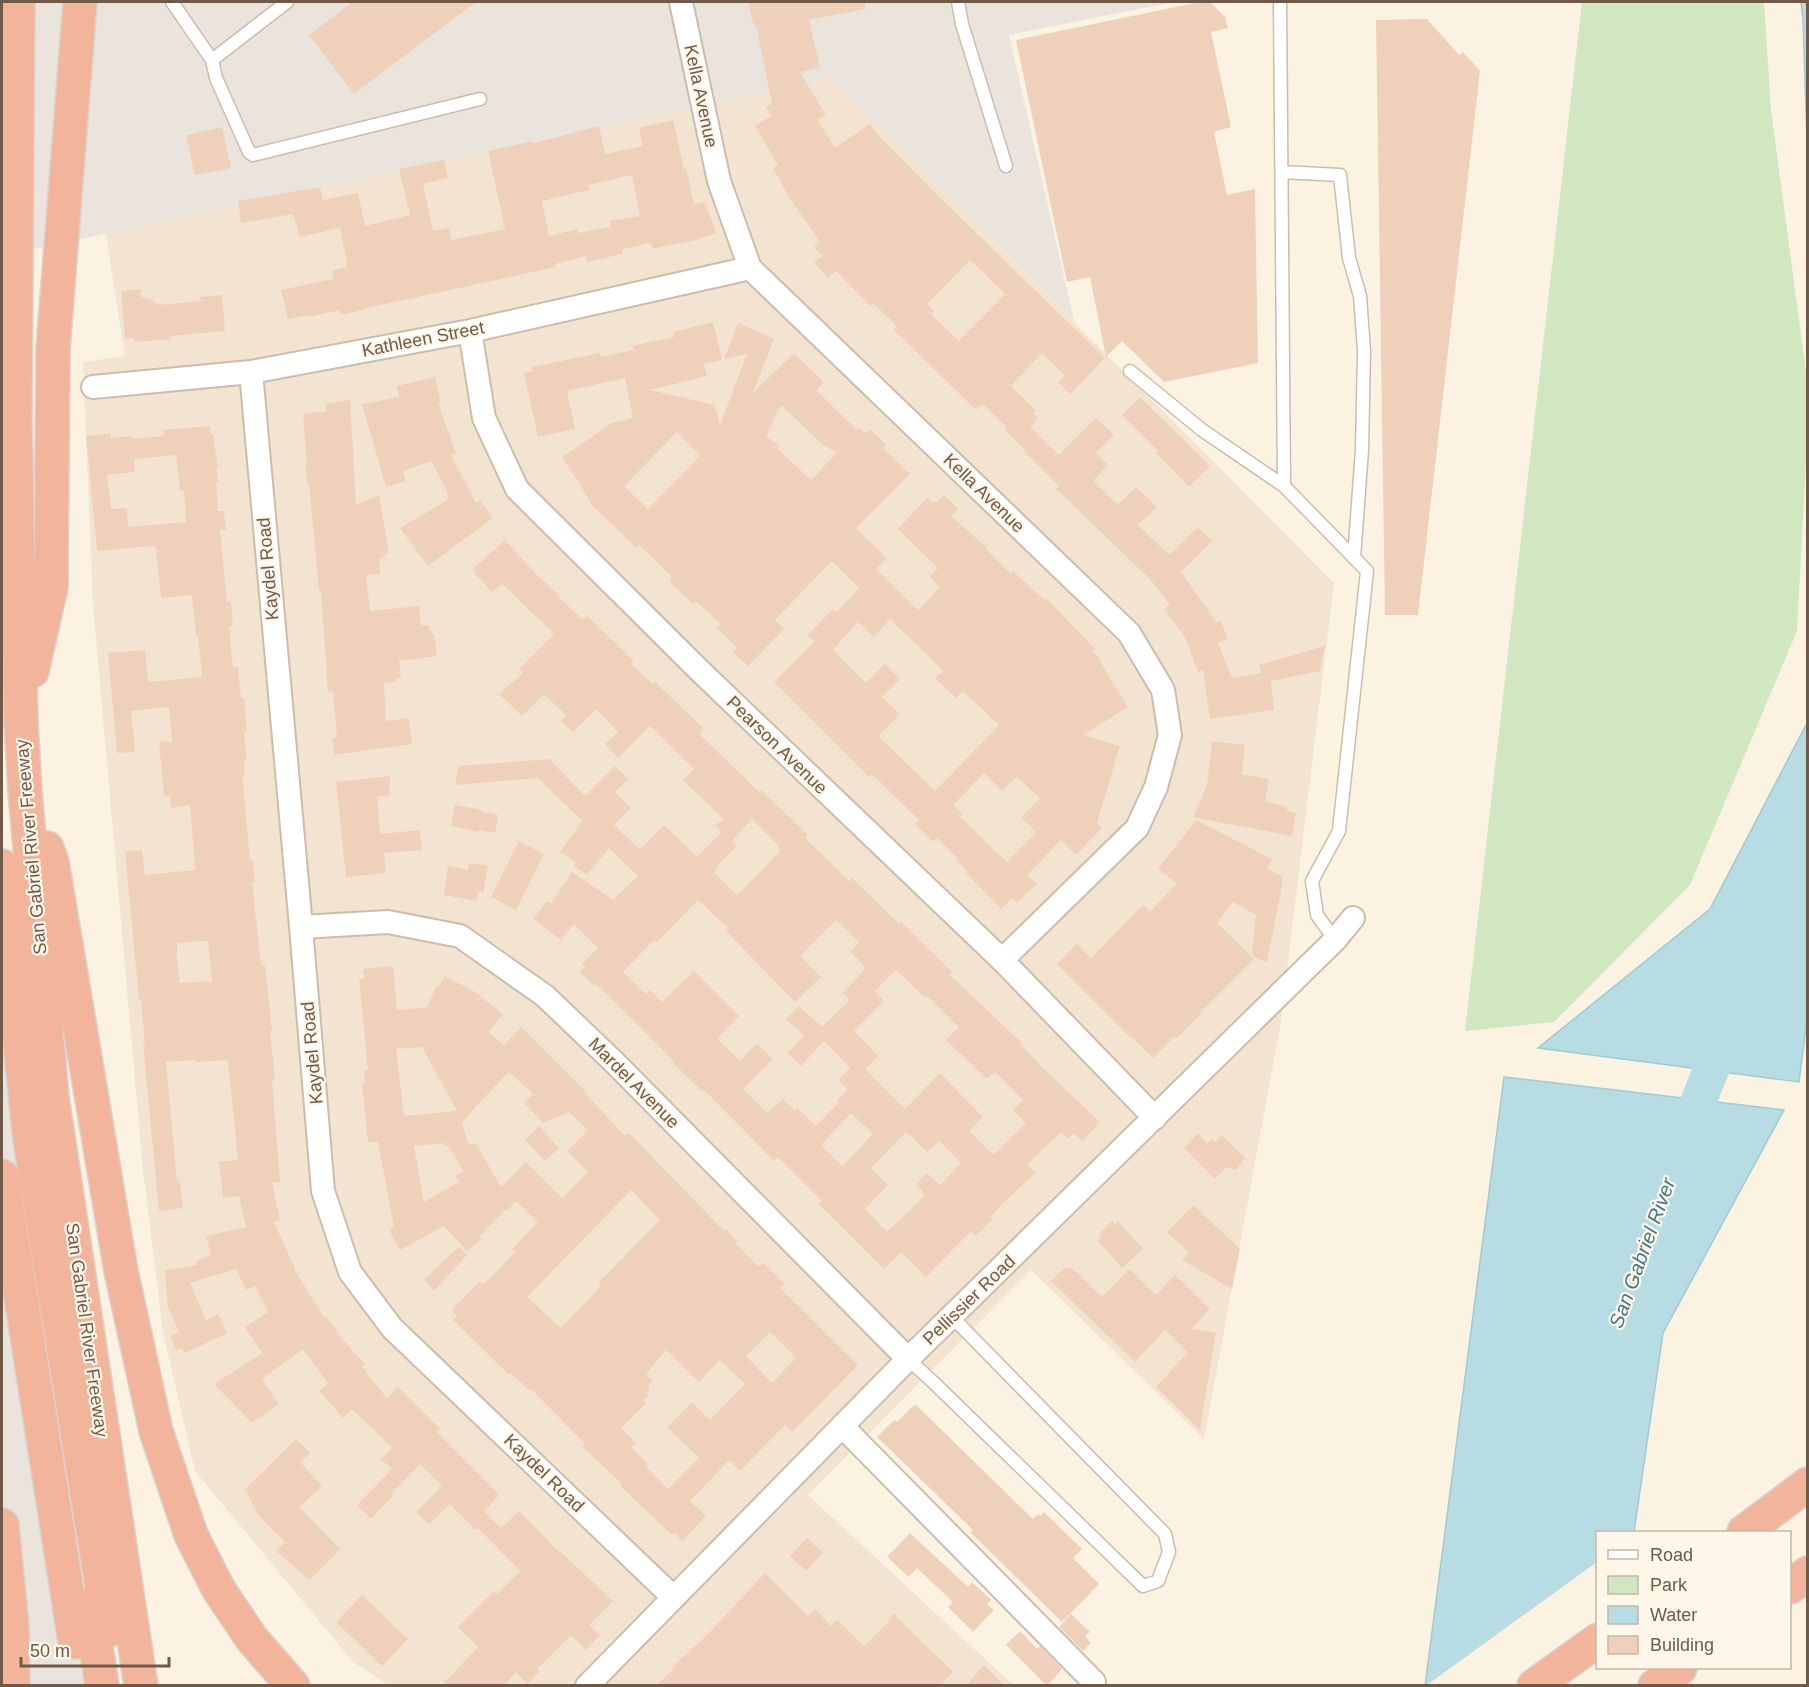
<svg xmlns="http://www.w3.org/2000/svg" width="1809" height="1687" viewBox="0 0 1809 1687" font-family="Helvetica,sans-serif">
  <rect width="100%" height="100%" fill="#fbf2e2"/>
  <path fill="#f2e4d1" d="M 831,78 L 1334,583 L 1280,1027 L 1204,1439 L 1031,1270 L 808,1495 L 1013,1685 L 388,1685 L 353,1662 L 195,1471 L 163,1332 L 143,1170 L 93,605 L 83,362 L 125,356 L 106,234 Z"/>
  <path fill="#eae4dd" d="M 2,2 L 1175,2 L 1009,35 L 1074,321 L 831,78 L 2,256 Z
    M 2,898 L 107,1685 L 2,1685 Z"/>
  <path fill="#d0e7c2" d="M 1582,2 L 1764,2 L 1771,110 L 1808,387 L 1807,441 L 1797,631 L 1690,885 L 1554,1022 L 1465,1031 Z"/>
  <path fill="#b8dce3" stroke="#9fcad4" stroke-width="1.5" d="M 1801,2 L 1808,2 L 1807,143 L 1803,19 Z
    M 1807,723 L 1808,1012 L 1799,1082 L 1538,1048 L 1710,909 Z
    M 1504,1077 L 1784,1110 L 1663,1333 L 1634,1532 L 1598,1532 L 1598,1668 L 1614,1685 L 1425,1686 Z"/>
  <path fill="#fbf2e2" d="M 1597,1562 L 1598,1668 L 1620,1668 L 1618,1686 L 1427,1685 Z"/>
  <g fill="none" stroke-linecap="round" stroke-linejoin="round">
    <path stroke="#b8dce3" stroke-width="36" d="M 1682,1146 L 1704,1087 L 1730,1024"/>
  </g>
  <path fill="#efd1bb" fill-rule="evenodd" d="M 352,2 L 476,2 L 354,94 L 309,35 Z
    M 748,2 L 865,2 L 865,9 L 809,20 L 820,68 L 800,72 L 826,115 L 818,120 L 835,148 L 870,124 L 875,132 L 937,195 L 1105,358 L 1070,394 L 1058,382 L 1065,376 L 1042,353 L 1011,386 L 1036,411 L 1033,413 L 1038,418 L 1030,427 L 1059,455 L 1096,418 L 1114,435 L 1096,453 L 1108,465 L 1093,481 L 1118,505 L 1136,487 L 1140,492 L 1141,491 L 1157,507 L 1138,525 L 1169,555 L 1198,527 L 1212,541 L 1181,572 L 1217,623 L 1221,621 L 1228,639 L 1218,643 L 1232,678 L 1262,673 L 1259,665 L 1325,646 L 1320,671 L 1271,681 L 1274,710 L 1210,719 L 1203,670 L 1198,672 L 1185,637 L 1164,609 L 1170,605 L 1151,580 L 1056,489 L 1059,486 L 1024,451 L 1025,450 L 1005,430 L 1007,428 L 983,404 L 976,410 L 894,330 L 897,326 L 873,303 L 870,306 L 837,272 L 835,271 L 828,278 L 814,262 L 822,256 L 814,247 L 820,242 L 789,197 L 773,168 L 778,165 L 755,126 L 771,116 L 766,107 L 772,103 L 756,26 L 754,27 ZM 970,260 L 1005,294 L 959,341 L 931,314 L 934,311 L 927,304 Z
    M 1200,2 L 1210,2 L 1225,17 L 1228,28 L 1211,32 L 1231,127 L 1214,132 L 1227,195 L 1255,189 L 1258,363 L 1164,382 L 1122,341 L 1106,357 L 1090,277 L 1067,282 L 1016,40 Z
    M 1427,19 L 1459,55 L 1463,52 L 1480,71 L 1418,615 L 1385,615 L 1376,20 Z
    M 673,120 L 684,169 L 686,168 L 694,204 L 705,202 L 716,233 L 701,238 L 701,239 L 652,249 L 651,243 L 622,249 L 622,254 L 587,262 L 586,256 L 555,264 L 556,267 L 362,309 L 363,310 L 341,315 L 340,310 L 309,317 L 309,315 L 288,319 L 281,290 L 333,279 L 333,270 L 347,267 L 346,262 L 347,262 L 340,228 L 300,237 L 293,214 L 241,223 L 238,201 L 320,187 L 323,200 L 358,193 L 365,226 L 410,215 L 399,169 L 444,160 L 448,178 L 423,184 L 433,231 L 449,228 L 451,240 L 505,229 L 488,151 L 532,141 L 533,143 L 599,126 L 605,154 L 643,146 L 639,128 ZM 632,175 L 640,216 L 610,221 L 611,227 L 578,233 L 577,229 L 549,236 L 542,201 L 589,190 L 588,185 Z
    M 222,127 L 231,168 L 195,175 L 186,135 Z
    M 141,289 L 141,297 L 151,299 L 158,305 L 201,301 L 200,297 L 222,295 L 225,331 L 171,336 L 171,339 L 135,342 L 135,338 L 125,339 L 121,291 Z
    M 713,322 L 722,360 L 704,364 L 707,376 L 650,390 L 715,405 L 720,425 L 747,354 L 724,359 L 738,323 L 774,339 L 753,393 L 794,353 L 824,382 L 816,390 L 857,430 L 859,427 L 865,433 L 870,429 L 886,445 L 883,448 L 910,474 L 856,528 L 887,558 L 876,569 L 918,610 L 940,587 L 930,577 L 938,568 L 898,529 L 927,498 L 933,503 L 935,501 L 937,502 L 944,495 L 958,509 L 951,516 L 986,547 L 985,548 L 1011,574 L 1013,571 L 1044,600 L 1046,598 L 1095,649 L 1092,651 L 1101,660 L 1100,662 L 1128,707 L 1083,735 L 1120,746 L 1097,823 L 1102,828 L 1076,855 L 1061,840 L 1027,875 L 1037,884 L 1017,903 L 1012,898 L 1001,909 L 966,873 L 967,871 L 958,862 L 959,860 L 937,838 L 933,842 L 915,824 L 919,820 L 872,774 L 869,777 L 774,682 L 814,642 L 808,635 L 833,609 L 837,612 L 859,588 L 832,561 L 775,620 L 784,629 L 748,666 L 733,652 L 737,648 L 717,628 L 720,624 L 696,601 L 693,604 L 669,581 L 672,578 L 670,575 L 639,545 L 636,548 L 590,503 L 591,502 L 562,457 L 612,423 L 633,418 L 625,378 L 567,391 L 575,429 L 538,437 L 524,373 L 533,371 L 532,367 L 600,353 L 601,357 L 634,350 L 632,346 L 674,337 L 674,332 ZM 781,405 L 821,443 L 837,453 L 811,480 L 778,449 L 780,447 L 766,436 ZM 677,432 L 700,456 L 648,509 L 624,486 ZM 890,619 L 943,671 L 935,678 L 956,698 L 963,691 L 999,725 L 935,791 L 878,736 L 900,714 L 882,697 L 900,679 L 885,664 L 866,683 L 833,650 L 858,622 L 874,637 ZM 984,773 L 1002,791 L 1017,777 L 1040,798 L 1021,817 L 1036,832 L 1007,862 L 960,817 L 963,815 L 953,805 Z
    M 435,377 L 441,403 L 438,403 L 456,453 L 451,455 L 476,503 L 480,500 L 493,518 L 428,566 L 400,528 L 449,499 L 447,494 L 448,493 L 431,461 L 403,471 L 406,481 L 386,487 L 362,404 L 399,397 L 397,386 Z
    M 1140,397 L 1210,466 L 1189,487 L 1156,453 L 1158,451 L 1122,415 Z
    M 350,400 L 356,505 L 379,495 L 389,552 L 379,560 L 380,574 L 366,575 L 370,611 L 419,606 L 421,625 L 428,625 L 432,634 L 434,634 L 437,656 L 399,661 L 401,678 L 396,678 L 396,682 L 384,683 L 386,721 L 409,718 L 412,744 L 334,755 L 333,738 L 337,738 L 333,691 L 328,692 L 321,590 L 319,590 L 309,483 L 307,483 L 305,462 L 307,462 L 303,414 L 326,411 L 326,404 Z
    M 210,426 L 211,434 L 213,434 L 218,469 L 216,469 L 218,482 L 216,483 L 218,511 L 224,511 L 226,530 L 220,530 L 227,602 L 231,601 L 233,626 L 229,627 L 233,667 L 238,667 L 241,698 L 244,698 L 247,731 L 244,732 L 247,761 L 244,761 L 245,774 L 243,775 L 243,783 L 250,861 L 253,860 L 255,882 L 252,882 L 261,965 L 265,965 L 272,1030 L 270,1030 L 275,1080 L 272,1080 L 280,1182 L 272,1182 L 280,1220 L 274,1222 L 295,1269 L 294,1269 L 324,1317 L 326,1316 L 343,1340 L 365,1364 L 362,1367 L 367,1372 L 366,1373 L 387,1398 L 398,1387 L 440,1429 L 437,1432 L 499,1495 L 484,1512 L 501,1528 L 519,1511 L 560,1553 L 561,1552 L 613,1601 L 589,1625 L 600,1635 L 586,1650 L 571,1635 L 537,1669 L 539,1672 L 527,1684 L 516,1672 L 504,1686 L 441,1686 L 478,1647 L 458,1627 L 494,1591 L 497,1594 L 520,1571 L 478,1528 L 476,1530 L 450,1504 L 429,1525 L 416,1512 L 442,1486 L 420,1464 L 391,1494 L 393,1496 L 371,1519 L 357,1505 L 392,1469 L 381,1459 L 392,1448 L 352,1409 L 343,1418 L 319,1391 L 328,1383 L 303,1349 L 262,1379 L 279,1404 L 252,1423 L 214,1384 L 262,1353 L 245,1327 L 268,1312 L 255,1286 L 246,1290 L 236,1269 L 190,1283 L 206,1320 L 218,1314 L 227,1334 L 184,1353 L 182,1348 L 176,1350 L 170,1336 L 179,1332 L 168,1307 L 165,1270 L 197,1265 L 196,1261 L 211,1255 L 206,1236 L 246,1227 L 239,1196 L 223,1198 L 219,1162 L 238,1160 L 228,1060 L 196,1062 L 196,1060 L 166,1062 L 177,1181 L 180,1181 L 183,1208 L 159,1211 L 143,1044 L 145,1044 L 141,1000 L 139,1000 L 125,851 L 142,850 L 145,875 L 195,870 L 190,805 L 171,808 L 170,795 L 164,796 L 159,742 L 172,741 L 169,707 L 131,711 L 135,752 L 117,753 L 108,653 L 145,650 L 148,682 L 202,677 L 198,636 L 196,636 L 192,595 L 161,598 L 156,548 L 154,548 L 153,546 L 97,551 L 86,436 L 110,433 L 111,438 L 132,436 L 132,439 L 164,436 L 163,430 ZM 176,455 L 180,491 L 184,491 L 186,522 L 128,527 L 127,508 L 111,509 L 107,475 L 135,472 L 134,459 ZM 208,941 L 212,981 L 180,983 L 176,952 L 177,952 L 177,943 Z
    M 505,540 L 535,573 L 560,596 L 559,597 L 583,620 L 587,616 L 634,661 L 631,664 L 653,684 L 655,682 L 704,729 L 699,734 L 759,792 L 761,790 L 808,835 L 805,838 L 849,881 L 852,878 L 899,924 L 901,922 L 934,954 L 952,972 L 949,974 L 1022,1043 L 1021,1045 L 1044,1069 L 1100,1122 L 1082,1141 L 1074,1133 L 1068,1139 L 1061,1132 L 1027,1165 L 1035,1173 L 1000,1206 L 991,1217 L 993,1219 L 976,1236 L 971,1231 L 926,1277 L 901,1252 L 884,1269 L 819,1204 L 822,1201 L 778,1157 L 774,1161 L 705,1091 L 703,1092 L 674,1064 L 675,1063 L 644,1031 L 596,984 L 594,986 L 580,972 L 585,967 L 582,964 L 598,948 L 574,924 L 561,940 L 533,919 L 547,901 L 551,903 L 572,872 L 613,900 L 638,876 L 609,848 L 587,875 L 574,866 L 576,863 L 560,852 L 582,821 L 538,778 L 455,785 L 459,766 L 549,759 L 585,796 L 615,766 L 628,779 L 615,792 L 631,808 L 614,825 L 640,850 L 664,825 L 697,857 L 722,832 L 715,826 L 723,819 L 683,780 L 694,769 L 650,726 L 618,758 L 605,744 L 618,732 L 596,709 L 573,732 L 561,721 L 566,715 L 544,694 L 522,716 L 499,694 L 523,673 L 519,669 L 554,634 L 502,584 L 492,592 L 472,570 ZM 752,819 L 779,846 L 778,847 L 781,850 L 737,895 L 714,872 L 719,866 L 718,865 L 737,846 L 732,841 ZM 698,900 L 728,928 L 726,931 L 795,1002 L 821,977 L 800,956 L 836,920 L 859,942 L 851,952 L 866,968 L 843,993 L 850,1000 L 822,1027 L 799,1006 L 786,1019 L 804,1036 L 788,1053 L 801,1066 L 824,1041 L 850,1068 L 838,1080 L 848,1090 L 837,1100 L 839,1102 L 816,1126 L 798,1108 L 795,1111 L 783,1099 L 767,1113 L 743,1089 L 773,1059 L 757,1043 L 740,1061 L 717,1039 L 739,1016 L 694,971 L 662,1002 L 650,990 L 646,994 L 623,972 L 654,940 L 657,942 ZM 896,970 L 924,997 L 926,995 L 959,1027 L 946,1040 L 987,1079 L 995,1072 L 1023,1100 L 1013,1110 L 1026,1123 L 993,1155 L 969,1131 L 983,1117 L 940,1073 L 905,1109 L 865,1069 L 878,1056 L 854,1031 L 884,1001 L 875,991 ZM 851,1113 L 873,1134 L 842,1166 L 821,1145 ZM 906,1132 L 927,1152 L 939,1141 L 961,1163 L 940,1185 L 927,1173 L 916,1184 L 923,1192 L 922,1193 L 924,1196 L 887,1232 L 865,1209 L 888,1185 L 871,1168 Z
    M 1212,741 L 1245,745 L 1242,774 L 1269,779 L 1265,801 L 1287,807 L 1287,811 L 1296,813 L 1292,836 L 1193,817 L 1207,785 Z
    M 390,776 L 389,795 L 377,797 L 380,834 L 420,830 L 422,850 L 384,853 L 386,873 L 346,877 L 336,782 Z
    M 455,805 L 482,810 L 482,812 L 498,815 L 495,833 L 479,830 L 478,832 L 451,826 Z
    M 1196,820 L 1272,859 L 1267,868 L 1283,877 L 1280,896 L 1267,962 L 1252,956 L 1256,915 L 1233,902 L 1217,923 L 1254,959 L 1200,1013 L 1201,1014 L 1177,1038 L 1175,1036 L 1153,1058 L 1131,1036 L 1130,1037 L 1057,964 L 1077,944 L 1091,958 L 1143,905 L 1150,912 L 1177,883 L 1158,869 Z
    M 519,841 L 544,854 L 516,910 L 491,897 Z
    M 469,863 L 488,866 L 483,893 L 479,890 L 476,901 L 444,895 L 448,866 L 468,870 Z
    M 393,966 L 397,1010 L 427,1007 L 437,985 L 439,986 L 445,976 L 475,992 L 503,1014 L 489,1032 L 504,1045 L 521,1027 L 586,1092 L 585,1093 L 625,1136 L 629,1133 L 724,1231 L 726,1229 L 737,1241 L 735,1243 L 759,1267 L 763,1263 L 784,1283 L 780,1288 L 858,1365 L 792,1432 L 785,1425 L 740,1471 L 729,1460 L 690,1501 L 706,1516 L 682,1541 L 675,1533 L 672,1535 L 640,1505 L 620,1485 L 621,1483 L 582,1446 L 585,1444 L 531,1389 L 530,1391 L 511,1373 L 509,1375 L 453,1320 L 457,1316 L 452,1310 L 480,1281 L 483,1285 L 515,1252 L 512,1249 L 538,1222 L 516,1201 L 507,1211 L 506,1209 L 479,1237 L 481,1239 L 467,1251 L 444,1226 L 400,1250 L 389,1230 L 394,1227 L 378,1142 L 368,1142 L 362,1083 L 365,1083 L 364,1071 L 368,1070 L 359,979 L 364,979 L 363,969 ZM 422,1047 L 457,1111 L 404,1116 L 396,1049 ZM 509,1072 L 533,1094 L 524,1103 L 543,1123 L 569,1112 L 588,1130 L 567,1151 L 588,1172 L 562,1198 L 526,1162 L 501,1187 L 476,1144 L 469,1145 L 462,1124 L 476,1106 ZM 444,1143 L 445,1146 L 448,1145 L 463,1171 L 455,1176 L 459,1182 L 424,1202 L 414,1146 ZM 631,1190 L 660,1220 L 598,1283 L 601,1286 L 561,1328 L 527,1297 ZM 770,1332 L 796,1358 L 772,1383 L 746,1356 ZM 666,1350 L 699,1382 L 720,1360 L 745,1384 L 710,1420 L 692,1402 L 667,1427 L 699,1458 L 668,1489 L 645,1466 L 648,1464 L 631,1447 L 636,1443 L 621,1428 L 646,1403 L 643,1400 L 649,1395 L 646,1393 L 650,1388 L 648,1386 L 653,1381 L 646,1374 Z
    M 539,1126 L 559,1148 L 545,1161 L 525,1140 Z
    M 1198,1133 L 1207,1143 L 1212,1139 L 1215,1142 L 1222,1135 L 1245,1158 L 1236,1170 L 1227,1167 L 1215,1179 L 1184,1148 Z
    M 1193,1205 L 1240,1249 L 1232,1289 L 1182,1260 L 1189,1253 L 1167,1232 Z
    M 1112,1221 L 1115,1225 L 1118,1221 L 1143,1249 L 1122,1268 L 1097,1240 L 1101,1236 L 1099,1234 Z
    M 459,1247 L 467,1255 L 434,1291 L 424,1279 Z
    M 1070,1266 L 1102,1297 L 1129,1269 L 1156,1295 L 1175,1275 L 1210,1309 L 1191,1329 L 1216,1333 L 1200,1430 L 1156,1387 L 1188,1352 L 1165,1330 L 1135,1362 L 1051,1281 L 1065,1267 L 1067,1269 Z
    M 915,1404 L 1033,1519 L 1038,1514 L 1040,1516 L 1044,1512 L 1082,1549 L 1073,1558 L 1099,1584 L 1062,1622 L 970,1532 L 973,1530 L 877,1437 L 894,1420 L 897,1422 Z
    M 296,1439 L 310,1453 L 300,1462 L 322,1486 L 299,1507 L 340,1549 L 336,1553 L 336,1554 L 310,1580 L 276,1551 L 285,1542 L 258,1515 L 245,1489 Z
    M 910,1533 L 968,1587 L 972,1582 L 991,1600 L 987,1604 L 994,1610 L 973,1632 L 948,1607 L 953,1602 L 917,1568 L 909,1577 L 887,1557 Z
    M 807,1538 L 823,1553 L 806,1571 L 790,1556 Z
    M 765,1573 L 808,1616 L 815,1609 L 831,1626 L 837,1619 L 864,1646 L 889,1621 L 893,1613 L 953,1672 L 940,1686 L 656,1686 L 674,1668 L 672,1667 L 707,1635 Z
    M 362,1595 L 408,1639 L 382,1666 L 336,1622 Z
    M 1071,1614 L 1090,1632 L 1085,1636 L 1091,1643 L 1083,1651 L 1059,1627 Z
    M 1020,1631 L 1037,1649 L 1040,1646 L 1062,1669 L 1047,1686 L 1006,1645 Z
    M 984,1665 L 1005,1686 L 966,1686 Z"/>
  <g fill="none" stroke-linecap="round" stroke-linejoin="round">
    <g stroke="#cdbcac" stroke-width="15">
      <path id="lane" d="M 172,2 L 212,60 L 216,78 L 249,152 L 253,155 L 480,99
        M 958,2 L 962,24 L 1006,166
        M 1280,2 L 1284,486 L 1367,571 L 1339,831 L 1312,881 L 1317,915 L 1335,940
        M 212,60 L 287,2
        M 1282,172 L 1340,175 L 1349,258 L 1360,296 L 1364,351 L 1362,450 L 1354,558
        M 1130,371 L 1202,430 L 1284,486
        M 908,1359 L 933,1382 L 1143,1586 L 1158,1581 L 1169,1552 L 1165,1534 L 952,1317"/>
    </g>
    <g stroke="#cdbcac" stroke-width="26">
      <path id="street" d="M 681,2 L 719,181 L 750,268 L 1129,633 L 1163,690 L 1170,735 L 1156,787 L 1137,828 L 1002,960
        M 470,331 L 484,418 L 517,489 L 699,670 L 1002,960 L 1155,1118
        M 251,372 L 301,927 L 323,1191 L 350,1272 L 392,1328 L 673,1597
        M 93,387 L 251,372 L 470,331 L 750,268
        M 301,927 L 388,922 L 460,936 L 545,996 L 615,1063 L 908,1359
        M 842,1426 L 1094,1682
        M 587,1686 L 908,1359 L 1335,940 L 1353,918"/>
    </g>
    <g stroke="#dad4d0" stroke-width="36">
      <path id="highway" d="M 18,2 L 15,415 L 21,722 L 25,791 L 52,1097 L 141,1686
        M 32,671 L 51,587 L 53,349 L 80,2
        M 47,848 L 52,862 L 121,1271 L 156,1431 L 191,1535 L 219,1590 L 252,1639 L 293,1686
        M 2,866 L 30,1141 L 109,1630
        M 2,1176 L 75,1642
        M 2,1525 L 12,1626 L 13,1686
        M 1744,1532 L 1808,1484
        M 1790,1587 L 1808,1573
        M 90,1606 L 102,1686
        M 1534,1686 L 1598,1640
        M 1655,1686 L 1680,1668"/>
    </g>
    <use href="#lane" stroke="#fff" stroke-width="12"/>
    <use href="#street" stroke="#fff" stroke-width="22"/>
    <use href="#highway" stroke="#f2b59c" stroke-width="33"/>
  </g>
  <g text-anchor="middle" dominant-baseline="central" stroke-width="4.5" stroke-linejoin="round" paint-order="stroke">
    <g font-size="18" fill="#71594a" stroke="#fef6e8">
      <text transform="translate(701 96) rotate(78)">Kella Avenue</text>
      <text transform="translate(423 339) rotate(-11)">Kathleen Street</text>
      <text transform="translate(984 493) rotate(44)">Kella Avenue</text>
      <text transform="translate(268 569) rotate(-95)">Kaydel Road</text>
      <text transform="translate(777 745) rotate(44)">Pearson Avenue</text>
      <text transform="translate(31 847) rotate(-95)">San Gabriel River Freeway</text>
      <text transform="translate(312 1053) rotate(-95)">Kaydel Road</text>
      <text transform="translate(634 1083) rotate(45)">Mardel Avenue</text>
      <text transform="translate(969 1300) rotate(-44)">Pellissier Road</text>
      <text transform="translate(87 1330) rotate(82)">San Gabriel River Freeway</text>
      <text transform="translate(544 1473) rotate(44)">Kaydel Road</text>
    </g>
    <g font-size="20" font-style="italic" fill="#457784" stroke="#fef6e8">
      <text transform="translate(1642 1253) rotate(-70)">San Gabriel River</text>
    </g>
  </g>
  <rect width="1809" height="1687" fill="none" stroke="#71594a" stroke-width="6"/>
  <rect x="1596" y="1531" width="195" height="138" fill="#fef6e8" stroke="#c6b7a9" stroke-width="1.5"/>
  <rect x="1608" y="1550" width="30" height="9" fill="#ffffff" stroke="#c6b7a9" stroke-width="1.5"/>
  <text x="1650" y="1561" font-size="18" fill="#71594a">Road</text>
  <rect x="1608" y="1576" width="30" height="18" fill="#d0e7c2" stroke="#c6b7a9" stroke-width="1.5"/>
  <text x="1650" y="1591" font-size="18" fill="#71594a">Park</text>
  <rect x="1608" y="1606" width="30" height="18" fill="#b8dce3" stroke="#c6b7a9" stroke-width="1.5"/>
  <text x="1650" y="1621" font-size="18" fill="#71594a">Water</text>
  <rect x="1608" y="1636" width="30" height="18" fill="#efd1bb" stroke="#c6b7a9" stroke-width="1.5"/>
  <text x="1650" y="1651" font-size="18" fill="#71594a">Building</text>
  <path d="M21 1657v9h148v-9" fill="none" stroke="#71594a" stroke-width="3"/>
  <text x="30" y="1657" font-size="18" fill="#71594a" stroke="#fef6e8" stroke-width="4.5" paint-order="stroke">50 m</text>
</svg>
